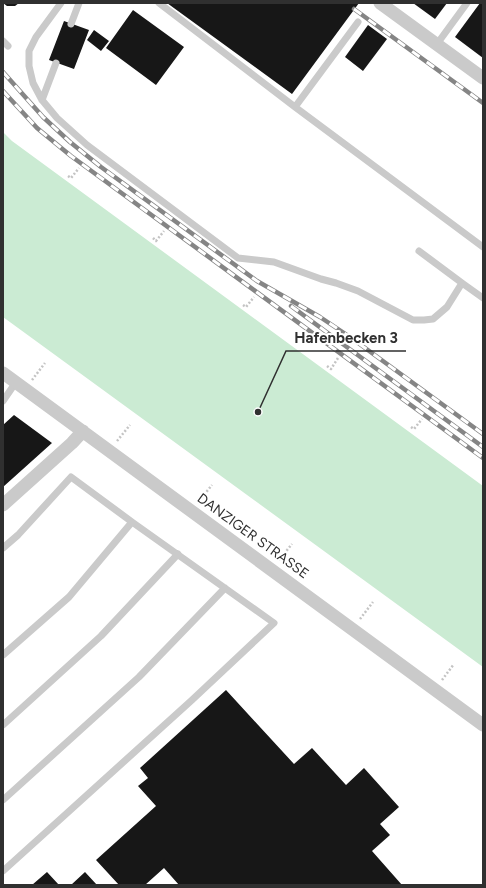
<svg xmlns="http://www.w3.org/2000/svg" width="486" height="888" viewBox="0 0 486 888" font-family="Figtree,sans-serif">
  <rect width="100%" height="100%" fill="#fff"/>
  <path fill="#cbebd3" d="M 3,132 L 12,141 L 483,486 L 483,667 L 3,317 Z"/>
  <path fill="#171717" d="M 3,3 L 19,3 L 15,6 L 7,6 Z
    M 167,3 L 359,3 L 292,94 Z
    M 413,3 L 447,3 L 435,19 Z
    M 480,3 L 483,3 L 483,58 L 455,37 Z
    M 133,10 L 184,47 L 156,85 L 106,48 Z
    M 64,21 L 89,30 L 74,69 L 49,60 Z
    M 368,25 L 387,39 L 363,71 L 345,57 Z
    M 94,30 L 109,41 L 101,51 L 87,40 Z
    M 14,415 L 52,443 L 3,487 L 3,425 Z
    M 226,690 L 294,764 L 312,748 L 346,785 L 364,768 L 399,807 L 380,824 L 390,835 L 372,851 L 402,885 L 179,885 L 164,868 L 145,885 L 119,885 L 96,860 L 156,806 L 138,786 L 148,778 L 140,768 Z
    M 47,872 L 59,885 L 32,885 Z
    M 85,872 L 97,885 L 71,885 Z"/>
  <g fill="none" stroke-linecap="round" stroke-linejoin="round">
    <path stroke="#c4c4c4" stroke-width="2.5" stroke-dasharray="2 2" stroke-linecap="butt" d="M 68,176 L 71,178 L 79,168
      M 153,238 L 156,241 L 164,231
      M 243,305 L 246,307 L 254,297
      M 327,366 L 331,369 L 338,358
      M 32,380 L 45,363
      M 411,427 L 414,429 L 422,419
      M 117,441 L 130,425
      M 199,501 L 212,485
      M 279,560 L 292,544
      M 360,619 L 373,602
      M 442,680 L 454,664"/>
    <path stroke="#cacaca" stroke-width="7" d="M 61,3 L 36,37 L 29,51 L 29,66 L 33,83 L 42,100 L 57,118 L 87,145 L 238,258 L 274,262 L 321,279 L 336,283 L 358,291 L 413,320 L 424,320 L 433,319 L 447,307 L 462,283 L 483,298
      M 159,3 L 295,107 L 483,247
      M 71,24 L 79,3
      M 3,41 L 8,46
      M 437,44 L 467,3
      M 42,100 L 56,63
      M 295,107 L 358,22
      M 419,251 L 462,283
      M 3,401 L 16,382
      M 3,548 L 18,535 L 71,477 L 132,522
      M 3,655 L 69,597 L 132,522 L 274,623 L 192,700 L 3,871
      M 3,725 L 101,636 L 178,554
      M 3,800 L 139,677 L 225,588"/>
    <path stroke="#cacaca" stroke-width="13" d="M 380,3 L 483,78
      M 3,373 L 483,725
      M 3,505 L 72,443 L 83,431"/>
    <g stroke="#858585" stroke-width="4.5">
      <path id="rail" d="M 354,9 L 483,103
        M 3,72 L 43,117 L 70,142 L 101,167 L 257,281 L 320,317 L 350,337 L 483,434
        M 3,91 L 37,128 L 71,156 L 483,458
        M 291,306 L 483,447"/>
    </g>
    <use href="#rail" stroke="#fff" stroke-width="3" stroke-dasharray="9" stroke-linecap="butt"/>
  </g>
  <g text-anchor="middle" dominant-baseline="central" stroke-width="4" stroke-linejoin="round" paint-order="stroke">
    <g font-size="14" fill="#303030" stroke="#fff">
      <text transform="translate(253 536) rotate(36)">DANZIGER STRASSE</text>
    </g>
  </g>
  <path fill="none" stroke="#303030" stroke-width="1.5" d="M258 412L286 351H406"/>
  <circle fill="#303030" stroke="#fff" stroke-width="1.5" cx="258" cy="412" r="4"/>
  <g font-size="15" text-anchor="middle" font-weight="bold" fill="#303030" stroke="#fff" stroke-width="4" stroke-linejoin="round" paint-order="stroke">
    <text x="346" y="343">Hafenbecken 3</text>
  </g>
  <rect width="486" height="888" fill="none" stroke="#303030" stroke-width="8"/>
</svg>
